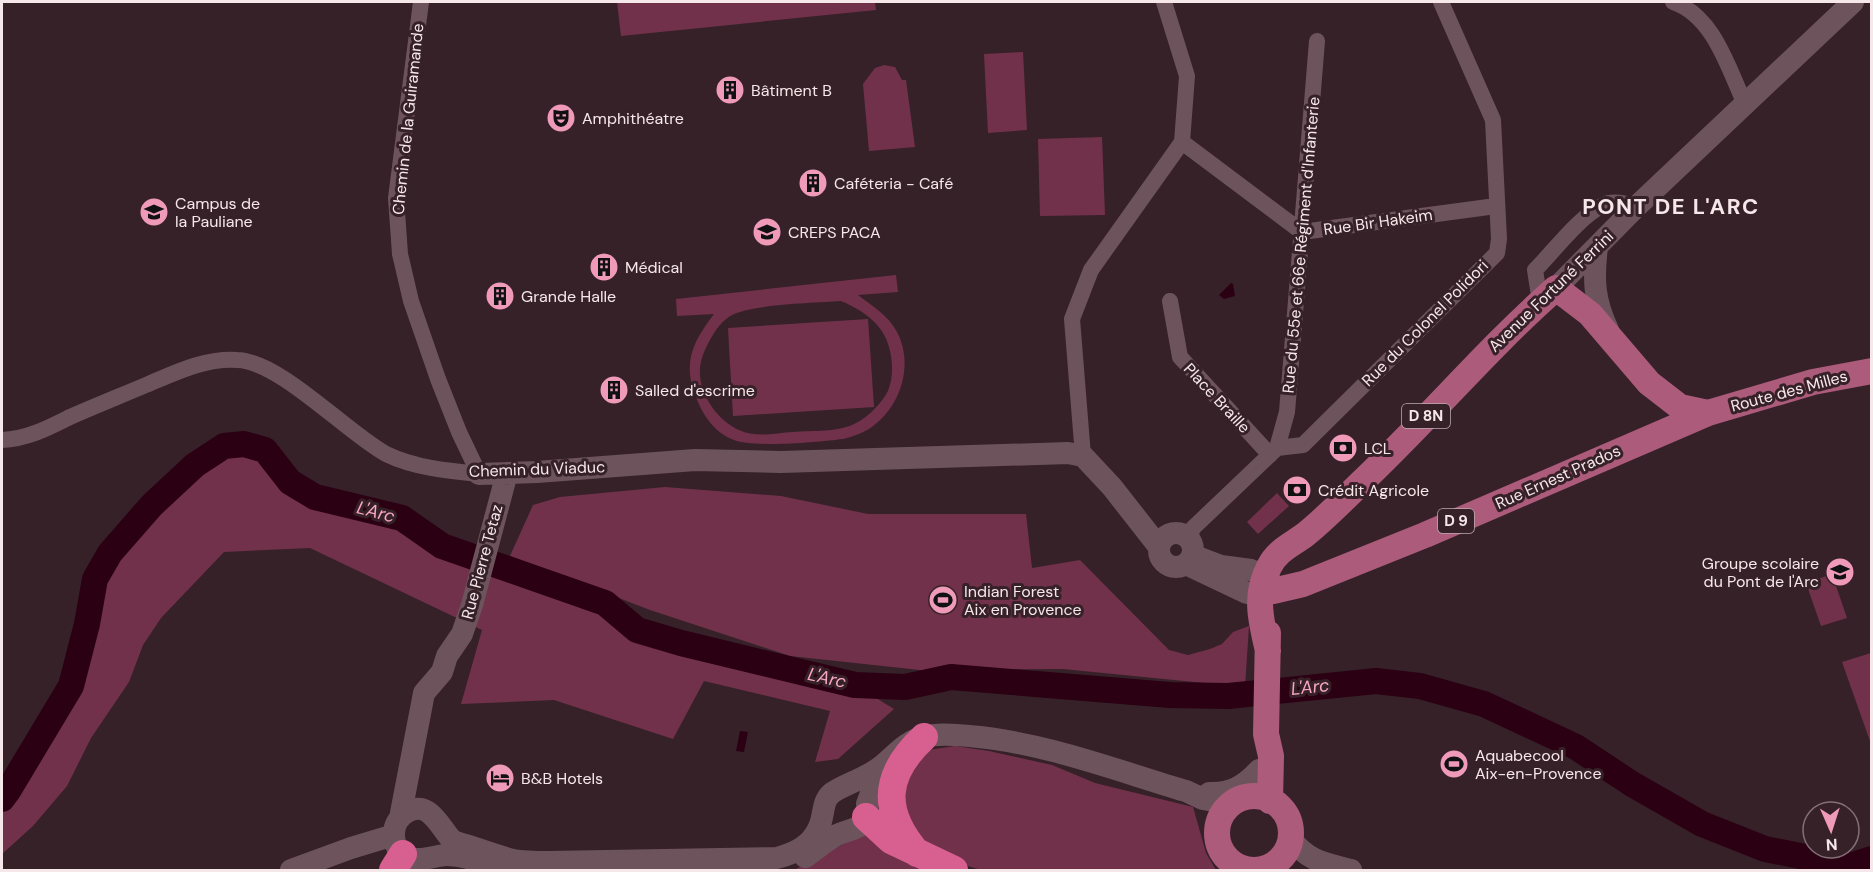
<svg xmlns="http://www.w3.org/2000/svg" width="1873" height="872" viewBox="0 0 1873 872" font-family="'DM Sans',sans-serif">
  <rect width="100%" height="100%" fill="#362128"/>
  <path fill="#72314a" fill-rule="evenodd" d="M 617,2 L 875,2 L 876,10 L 621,36 Z
    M 1023,52 L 1027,130 L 988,133 L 984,54 Z
    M 884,65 L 895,67 L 902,80 L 906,80 L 915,147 L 869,151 L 863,84 L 875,68 Z
    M 1102,137 L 1105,215 L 1040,216 L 1038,139 Z
    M 896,275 L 898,292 L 858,295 C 872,306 888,315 897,332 C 914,364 901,406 873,426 C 866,432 852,437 843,439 C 819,442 755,448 734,440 C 715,433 703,416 696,397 C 682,362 693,342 714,314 L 677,316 L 676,299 ZM 841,301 C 855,307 868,314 878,326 C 892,342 896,371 888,391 C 882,403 868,417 856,423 C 838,433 813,430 793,432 C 776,433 756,438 739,430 C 717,420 698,393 700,368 C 701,357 706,347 711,338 C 716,329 723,320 732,315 C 754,304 814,303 841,301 Z
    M 868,319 L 874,407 L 733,416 L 728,328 Z
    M 244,444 L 265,450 L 290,482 L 315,497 L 403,519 L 442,546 L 605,603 L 637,630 L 855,685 L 894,709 L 838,759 L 815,762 L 830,711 L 704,681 L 673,739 L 554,700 L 461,704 L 482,630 L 310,548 L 224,552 L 161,618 L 143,645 L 129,682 L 91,738 L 67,786 L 33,826 L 2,854 L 2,799 L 8,791 L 71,686 L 95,579 L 110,553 L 152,505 L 195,465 L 224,446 Z
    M 665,487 L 781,496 L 868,514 L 1026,514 L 1032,568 L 1080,560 L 1169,650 L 1188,655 L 1210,649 L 1222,644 L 1233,632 L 1249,626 L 1245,687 L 1063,669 L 920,670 L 790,656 L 650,610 L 510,556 L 533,505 L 560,497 Z
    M 1277,493 L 1289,506 L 1258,534 L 1247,522 Z
    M 1832,574 L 1847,618 L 1821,626 L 1806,583 Z
    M 1871,653 L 1872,653 L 1871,744 L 1842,662 Z
    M 955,746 L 989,751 L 1052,765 L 1095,783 L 1193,807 L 1206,853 L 1216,870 L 981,870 L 939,857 L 910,834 L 902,779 L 928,750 Z
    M 870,830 L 933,870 L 789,870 L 794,870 Z"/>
  <path fill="#2b0013" d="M 1231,283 L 1233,284 L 1235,296 L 1224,299 L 1219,295 Z
    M 740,731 L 748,732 L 744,752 L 736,751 Z"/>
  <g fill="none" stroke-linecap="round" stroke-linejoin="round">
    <path stroke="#2b0013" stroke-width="26" d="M 2,799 L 8,791 L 71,686 L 87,624 L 95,579 L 110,553 L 152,505 L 195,465 L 224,446 L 244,444 L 265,450 L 290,482 L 315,497 L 402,518 L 442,546 L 605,603 L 637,630 L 681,643 L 855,685 L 905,687 L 951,677 L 1170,695 L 1228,696 L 1376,681 L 1420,686 L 1484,704 L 1576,747 L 1632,784 L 1702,824 L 1765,849 L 1850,866 L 1872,859"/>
    <path stroke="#6d545c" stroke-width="16" d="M 421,2 L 396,198 L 400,254 L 411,301 L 438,379 L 459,432 L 479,474
      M 1673,2 C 1714,16 1728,68 1745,104
      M 1182,142 L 1302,232 L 1496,206
      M 1170,301 L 1180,357 L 1270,455
      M 1540,302 L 1535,270 C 1555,250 1578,218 1603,205 C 1613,200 1626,203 1635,208
      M 2,440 C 27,439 48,428 70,417 C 95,406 120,396 146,385 C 175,373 204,358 237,360 C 280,361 346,432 386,454 C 415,468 448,471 479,474
      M 1277,448 L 1287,412 L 1317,41
      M 1083,456 L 1072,319 L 1091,270 L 1182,142 L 1187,76 L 1164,2
      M 1189,539 L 1193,528 L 1277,448 L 1303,445 L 1497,253 L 1499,239 L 1493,120 L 1441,2"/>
    <path stroke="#6d545c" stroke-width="22" d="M 1597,247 C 1593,280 1594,300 1608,330
      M 1556,288 L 1635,208 L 1853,2
      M 479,474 L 537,472 L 695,460 L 781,462 L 1068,453 L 1083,456 L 1112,487 L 1159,547
      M1159 550a17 17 0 1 1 34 0a17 17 0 1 1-34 0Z
      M 1186,564 L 1247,593 L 1260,595 L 1273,591 L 1271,582 L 1265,575 L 1251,570 L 1221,566 L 1192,555
      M 1209,793 C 1231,794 1244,786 1259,770
      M 400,818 L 424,693 L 442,672 L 447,656 L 462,634 L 472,605 L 507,473
      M 1290,838 C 1308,861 1323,863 1351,870
      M 805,857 C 814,851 823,843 833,837 C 850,827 870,832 867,804 L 881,767
      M 291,870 L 351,848 L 394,835
      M 523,870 C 498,869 469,855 447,855 C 436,855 423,862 411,858 C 390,852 388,823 407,812 C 430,799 440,828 452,840 C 456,843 464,844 469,846 C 484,851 498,856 513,860 C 524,862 537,862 549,862 L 777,858 C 795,853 811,846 819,827 C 825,815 821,798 835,791 C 849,783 865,778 879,768 C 894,757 904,741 924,737 C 938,733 954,735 969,736 C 1043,742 1115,770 1186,791 L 1203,799 L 1231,804"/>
    <path stroke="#ad5b7b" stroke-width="26" d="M 1273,591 L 1303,584 L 1425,535 L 1708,413 L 1813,382 L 1872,371
      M 1268,633 L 1266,734 L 1271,756 L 1270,801
      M 1268,651 C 1261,621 1254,596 1269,567 C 1277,550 1292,545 1306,534 C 1327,517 1346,497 1366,478 C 1431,416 1489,347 1556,288 L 1590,314 L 1649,383 L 1680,407 L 1708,413
      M1217 833a37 37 0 1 1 74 0a37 37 0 1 1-74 0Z"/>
    <path stroke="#d86090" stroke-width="28" d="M 866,817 L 891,840 L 954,870
      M 917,853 C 881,811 883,775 924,737
      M 393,870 L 403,854"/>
  </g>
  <defs>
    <g id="building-disc" transform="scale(1.5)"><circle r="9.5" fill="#ef9ab8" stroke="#362128"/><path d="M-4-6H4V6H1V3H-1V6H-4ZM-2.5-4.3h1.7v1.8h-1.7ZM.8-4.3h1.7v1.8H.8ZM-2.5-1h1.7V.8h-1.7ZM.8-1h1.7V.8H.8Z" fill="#111"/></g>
    <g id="theatre-disc" transform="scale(1.5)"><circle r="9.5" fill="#ef9ab8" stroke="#362128"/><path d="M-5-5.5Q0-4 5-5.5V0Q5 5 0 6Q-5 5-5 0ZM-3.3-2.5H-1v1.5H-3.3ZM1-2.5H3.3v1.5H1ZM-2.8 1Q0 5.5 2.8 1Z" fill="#111"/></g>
    <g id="university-disc" transform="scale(1.5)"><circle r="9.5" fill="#ef9ab8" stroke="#362128"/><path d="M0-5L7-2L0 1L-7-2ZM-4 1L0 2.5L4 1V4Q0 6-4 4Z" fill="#111"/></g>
    <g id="bank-disc" transform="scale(1.5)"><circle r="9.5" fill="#ef9ab8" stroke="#362128"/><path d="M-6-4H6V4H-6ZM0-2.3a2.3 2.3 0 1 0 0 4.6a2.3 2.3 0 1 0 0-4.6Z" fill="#111"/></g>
    <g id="school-disc" transform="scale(1.5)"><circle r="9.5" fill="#ef9ab8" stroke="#362128"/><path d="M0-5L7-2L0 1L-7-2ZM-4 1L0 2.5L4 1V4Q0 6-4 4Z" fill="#111"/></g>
    <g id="stadium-disc" transform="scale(1.5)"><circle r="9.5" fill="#ef9ab8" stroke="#362128"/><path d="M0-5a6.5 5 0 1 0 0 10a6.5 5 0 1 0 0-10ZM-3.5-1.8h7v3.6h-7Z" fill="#111"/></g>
    <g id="hotel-disc" transform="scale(1.5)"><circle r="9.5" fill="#ef9ab8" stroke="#362128"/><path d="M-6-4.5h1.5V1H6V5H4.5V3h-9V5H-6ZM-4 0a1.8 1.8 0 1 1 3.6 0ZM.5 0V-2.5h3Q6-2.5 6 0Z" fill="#111"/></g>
  </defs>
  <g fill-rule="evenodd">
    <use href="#building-disc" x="730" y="90"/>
    <use href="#theatre-disc" x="561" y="118"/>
    <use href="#building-disc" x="813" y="183"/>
    <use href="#university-disc" x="154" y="212"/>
    <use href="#university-disc" x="767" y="232"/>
    <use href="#building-disc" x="604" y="267"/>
    <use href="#building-disc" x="500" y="296"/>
    <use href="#building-disc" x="614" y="390"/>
    <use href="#bank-disc" x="1343" y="448"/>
    <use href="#bank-disc" x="1297" y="490"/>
    <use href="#school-disc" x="1840" y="572"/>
    <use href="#stadium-disc" x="943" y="600"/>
    <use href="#stadium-disc" x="1454" y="764"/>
    <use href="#hotel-disc" x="500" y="778"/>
  </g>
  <g text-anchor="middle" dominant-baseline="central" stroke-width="6" stroke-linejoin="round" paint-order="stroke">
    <g fill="#362128" stroke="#bcacb0" stroke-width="1.5">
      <rect x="1402" y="404" width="48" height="24" rx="4.5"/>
      <rect x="1438" y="509" width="36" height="24" rx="4.5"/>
    </g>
    <g font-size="15" font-weight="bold" fill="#f6e7eb">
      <text x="1426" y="416">D 8N</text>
      <text x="1456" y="521">D 9</text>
    </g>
    <g font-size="16" fill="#f6e7eb" stroke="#362128" text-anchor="start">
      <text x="751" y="90">Bâtiment B</text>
      <text x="582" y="118">Amphithéatre</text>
      <text x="834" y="183">Caféteria - Café</text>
      <text x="175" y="203">Campus de<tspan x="175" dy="18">la Pauliane</tspan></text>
      <text x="788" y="232">CREPS PACA</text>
      <text x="625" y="267">Médical</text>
      <text x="521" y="296">Grande Halle</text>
      <text x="635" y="390">Salled d'escrime</text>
      <text x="1364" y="448">LCL</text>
      <text x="1318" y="490">Crédit Agricole</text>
      <text x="1819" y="563" text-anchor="end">Groupe scolaire<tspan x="1819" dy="18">du Pont de l'Arc</tspan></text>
      <text x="964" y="591">Indian Forest<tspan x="964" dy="18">Aix en Provence</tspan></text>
      <text x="1475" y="755">Aquabecool<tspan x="1475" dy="18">Aix-en-Provence</tspan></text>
      <text x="521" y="778">B&amp;B Hotels</text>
    </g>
    <g font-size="16" fill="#f6e7eb" stroke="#362128">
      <text transform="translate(408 119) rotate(-84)">Chemin de la Guiramande</text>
      <text transform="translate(1378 222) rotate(-8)">Rue Bir Hakeim</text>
      <text transform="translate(1301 245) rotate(-85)">Rue du 55e et 66e Régiment d'Infanterie</text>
      <text transform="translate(1551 291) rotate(-44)">Avenue Fortuné Ferrini</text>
      <text transform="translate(1425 323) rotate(-45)">Rue du Colonel Polidori</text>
      <text transform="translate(1789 391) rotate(-15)">Route des Milles</text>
      <text transform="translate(1217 398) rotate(47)">Place Braille</text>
      <text transform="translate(537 469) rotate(-2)">Chemin du Viaduc</text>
      <text transform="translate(1558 477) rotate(-24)">Rue Ernest Prados</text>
      <text transform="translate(482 562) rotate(-75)">Rue Pierre Tetaz</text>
    </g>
    <g font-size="18" font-style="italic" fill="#f9a7c3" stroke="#362128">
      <text transform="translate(376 512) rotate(15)">L'Arc</text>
      <text transform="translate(827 678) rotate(13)">L'Arc</text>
      <text transform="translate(1310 687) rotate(-6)">L'Arc</text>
    </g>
    <g font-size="22" font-weight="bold" letter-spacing="1.5" fill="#f6e7eb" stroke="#362128">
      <text x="1671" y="206">PONT DE L'ARC</text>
    </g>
  </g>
  <rect width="1873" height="872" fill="none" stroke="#f6e7eb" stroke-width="6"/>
  <g transform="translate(1831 830) rotate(177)"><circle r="28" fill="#362128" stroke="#837076" stroke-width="1.5"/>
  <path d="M0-4.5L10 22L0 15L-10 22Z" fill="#ef9ab8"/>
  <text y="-9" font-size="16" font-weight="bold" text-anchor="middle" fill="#f6e7eb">N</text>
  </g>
</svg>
